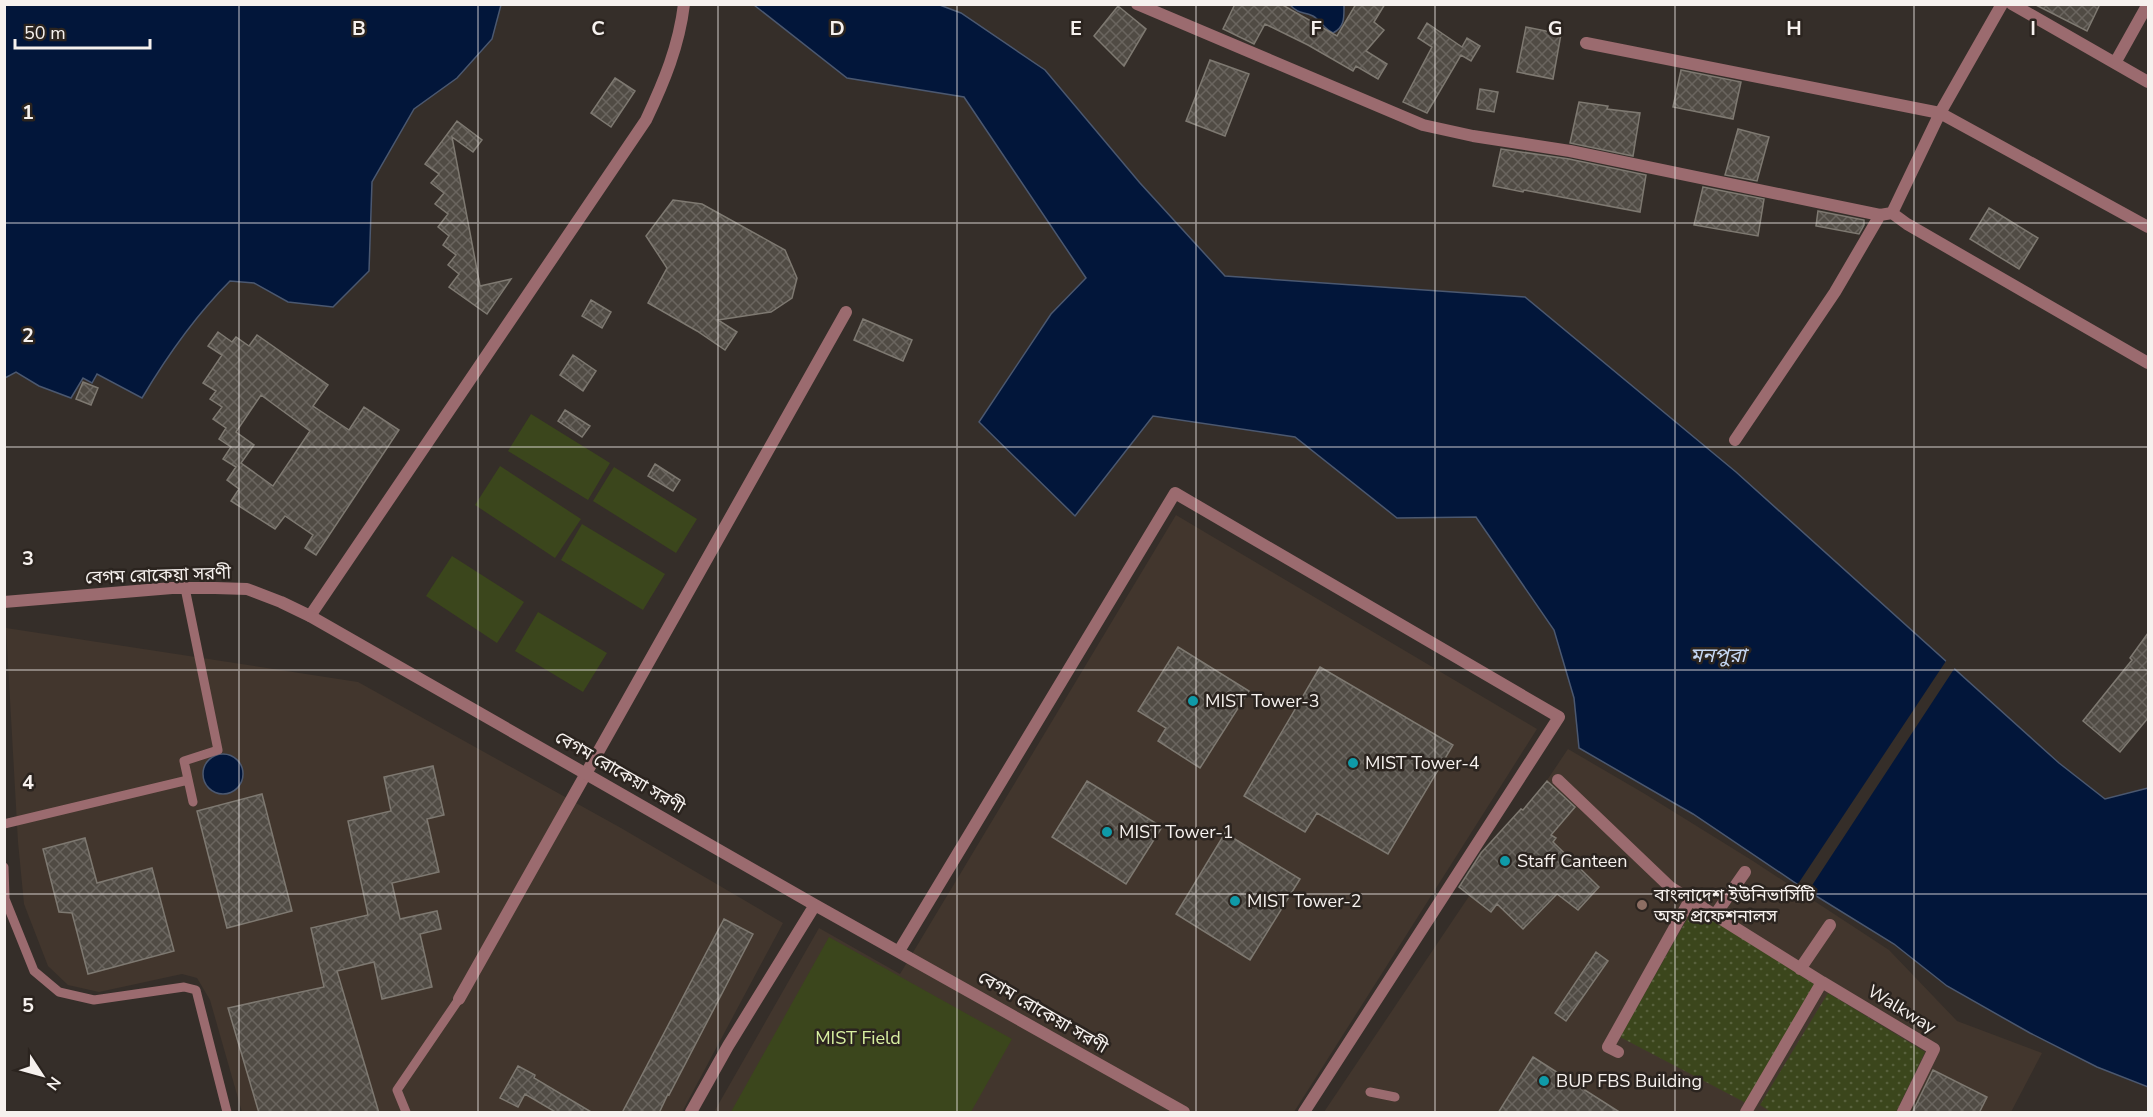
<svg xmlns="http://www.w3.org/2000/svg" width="2153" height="1117" viewBox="0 0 2153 1117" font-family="'Nunito Sans','Noto Sans Bengali',sans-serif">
  <defs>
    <pattern id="grass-dots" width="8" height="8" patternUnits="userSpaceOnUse" patternTransform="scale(1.5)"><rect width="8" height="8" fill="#3b461c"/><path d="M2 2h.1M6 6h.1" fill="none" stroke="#58613d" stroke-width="1.8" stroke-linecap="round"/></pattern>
    <pattern id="building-cross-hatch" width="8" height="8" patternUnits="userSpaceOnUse" patternTransform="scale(1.5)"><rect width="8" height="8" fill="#504b44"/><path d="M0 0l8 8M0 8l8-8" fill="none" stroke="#6a655f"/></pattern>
  </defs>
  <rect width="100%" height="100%" fill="#352e29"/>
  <path fill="#42362d" d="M 1176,515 L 1537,729 L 1294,1112 L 714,1112 L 819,928 L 900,974 Z
    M 6,628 L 358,682 L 621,828 L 783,923 L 682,1112 L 242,1112 L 210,1000 L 197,978 L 182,974 L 99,992 L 68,985 L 48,966 L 24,904 L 18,842 Z
    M 1568,749 L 1645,794 L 1753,861 L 1889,950 L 1957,1021 L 2042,1053 L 2011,1112 L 1324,1112 Z"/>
  <path fill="url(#grass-dots)" d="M 1694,907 L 1814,984 L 1746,1103 L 1620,1037 Z
    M 1828,993 L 1925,1052 L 1896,1112 L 1771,1112 L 1760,1105 Z"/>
  <path fill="#3b461c" d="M 531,414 L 610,463 L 588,500 L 508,451 Z
    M 500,466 L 581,519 L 555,558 L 475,505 Z
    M 614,467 L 697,519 L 676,553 L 593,501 Z
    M 582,524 L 665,574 L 643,610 L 561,560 Z
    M 452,556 L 524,602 L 497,643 L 426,596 Z
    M 538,612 L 607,653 L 583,692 L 515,651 Z
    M 829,937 L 1012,1039 L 971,1112 L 731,1112 Z"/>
  <path fill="#02163a" stroke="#4b5870" stroke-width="1.5" d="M 5,4 L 501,4 L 501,5 L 492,39 L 457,78 L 414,109 L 372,182 L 369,271 L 333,307 L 288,302 L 254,283 L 230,281 C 195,316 167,356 142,398 L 97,374 L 92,383 L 83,378 L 71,398 L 39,386 L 16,372 L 5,378 Z
    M 937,4 L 961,13 L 1045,70 L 1140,183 L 1225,276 L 1525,297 L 1736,472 L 2059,763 L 2105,799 L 2148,788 L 2148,1087 L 2097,1067 L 2030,1033 L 1947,986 L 1894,944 L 1800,886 L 1693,814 L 1579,748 L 1574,698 L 1554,630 L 1476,517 L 1397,518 L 1295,437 L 1153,416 L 1075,516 L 979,422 L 1051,314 L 1086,278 L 964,97 L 847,78 L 754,5 Z
    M 1290,5 L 1344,5 C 1344,17 1345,27 1333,33 C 1324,29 1321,21 1313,16 C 1302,11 1300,15 1290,5 Z
    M203 774a20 20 0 1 1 40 0a20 20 0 1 1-40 0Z"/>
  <path fill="#352e29" d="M 1948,658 L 1956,666 L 1807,893 L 1798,888 L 1796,887 Z"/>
  <path fill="url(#building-cross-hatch)" stroke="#7e7971" stroke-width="1.5" fill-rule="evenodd" d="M 1235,4 L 1281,4 L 1337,36 L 1356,4 L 1385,4 L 1374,22 L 1384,30 L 1366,51 L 1387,64 L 1378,79 L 1356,66 L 1353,71 L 1308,45 L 1265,24 L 1254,44 L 1223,29 Z
    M 2034,4 L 2100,4 L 2087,31 Z
    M 1118,6 L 1146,29 L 1124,66 L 1094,36 Z
    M 1427,23 L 1462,47 L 1467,38 L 1480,46 L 1471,61 L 1461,55 L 1427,113 L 1403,102 L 1432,47 L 1418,38 Z
    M 1526,27 L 1561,34 L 1553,79 L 1517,72 Z
    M 1210,60 L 1249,74 L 1225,136 L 1186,121 Z
    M 1681,70 L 1741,82 L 1733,119 L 1673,107 Z
    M 615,78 L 635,91 L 611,127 L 591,113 Z
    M 1480,89 L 1498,92 L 1494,112 L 1477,109 Z
    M 1579,102 L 1608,106 L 1607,109 L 1640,113 L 1633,156 L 1570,143 Z
    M 457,121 L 482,140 L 473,152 L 452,137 L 480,286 L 511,279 L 487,314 L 449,287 L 459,274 L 448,265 L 456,255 L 443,245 L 449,236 L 438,227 L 448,214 L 435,204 L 444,193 L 431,183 L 439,174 L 425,164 Z
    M 1738,129 L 1769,137 L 1757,181 L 1725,175 Z
    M 1501,149 L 1569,159 L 1646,175 L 1640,212 L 1524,190 L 1523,192 L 1493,186 Z
    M 1703,187 L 1764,199 L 1758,236 L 1694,225 Z
    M 673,200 L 702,204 L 785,250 L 797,278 L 792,298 L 771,312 L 718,320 L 737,332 L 725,350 L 697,331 L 648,303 L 667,268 L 646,236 Z
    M 1989,208 L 2038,238 L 2019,269 L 1970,239 Z
    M 1818,211 L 1864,220 L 1864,225 L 1859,234 L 1816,226 Z
    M 591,300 L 611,312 L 602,328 L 582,316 Z
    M 863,319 L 912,340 L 903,361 L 854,340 Z
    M 218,332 L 232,342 L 236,337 L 249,346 L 257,335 L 328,385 L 313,406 L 349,430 L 364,407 L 399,430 L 316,555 L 305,548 L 313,535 L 285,516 L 275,529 L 231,501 L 239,489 L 227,480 L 236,467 L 223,459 L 231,447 L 219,439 L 226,428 L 213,419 L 222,407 L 210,399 L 216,391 L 203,383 L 222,355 L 208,346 ZM 261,395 L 310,431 L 273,486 L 241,463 L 254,445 L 236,432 Z
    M 573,355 L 596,371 L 583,391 L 560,375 Z
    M 83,382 L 98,388 L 91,405 L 76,399 Z
    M 565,410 L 590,426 L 582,437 L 558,421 Z
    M 655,464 L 680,480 L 673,491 L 648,476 Z
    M 2148,633 L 2148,718 L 2120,752 L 2083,721 L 2132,660 L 2130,658 Z
    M 1178,647 L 1249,691 L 1200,768 L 1158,741 L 1166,728 L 1138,711 Z
    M 1320,667 L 1453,745 L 1388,854 L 1317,813 L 1305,832 L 1244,796 Z
    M 433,766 L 444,815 L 427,819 L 439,872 L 392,883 L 400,919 L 437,911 L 441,929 L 420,934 L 432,987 L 382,999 L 374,962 L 337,971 L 379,1113 L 259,1113 L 228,1008 L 324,987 L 311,928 L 368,915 L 348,821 L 391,811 L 384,777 Z
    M 1087,781 L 1162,827 L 1126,884 L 1052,837 Z
    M 1547,781 L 1575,807 L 1551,835 L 1556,838 L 1553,842 L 1599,887 L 1578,910 L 1557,894 L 1523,929 L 1497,904 L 1491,912 L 1459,887 L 1481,853 L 1521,809 L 1523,810 Z
    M 262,794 L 292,911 L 227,928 L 197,811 Z
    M 1225,833 L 1300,879 L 1250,960 L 1176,914 Z
    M 85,838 L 97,883 L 152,868 L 174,951 L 88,974 L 72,913 L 59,912 L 43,849 Z
    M 724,919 L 753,934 L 669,1095 L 668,1094 L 659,1113 L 622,1113 Z
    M 1596,952 L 1608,961 L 1566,1021 L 1555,1013 Z
    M 1533,1057 L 1621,1113 L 1498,1113 Z
    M 518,1066 L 535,1075 L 534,1078 L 593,1113 L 557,1113 L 525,1094 L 518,1107 L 500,1098 Z
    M 1933,1070 L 1987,1097 L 1979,1113 L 1912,1113 Z"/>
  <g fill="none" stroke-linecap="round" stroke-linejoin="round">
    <path stroke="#9b6b6f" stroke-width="9" d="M 185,588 L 218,750 L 184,761 L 193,802
      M 4,824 L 188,780
      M 4,867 L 5,899 L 34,971 L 59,992 L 94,1000 L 184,987 L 196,990 L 227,1112
      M 1370,1092 L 1395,1097
      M 406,1112 L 397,1090 L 459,999"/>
    <path stroke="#9b6b6f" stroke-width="12" d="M 1558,780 L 1670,887 L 1822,982 L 1746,1112
      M 1715,915 L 1745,872
      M 1800,969 L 1830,925
      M 1822,982 L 1934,1049 L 1903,1112
      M 1618,1052 L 1608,1047 L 1690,900"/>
    <path stroke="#9b6b6f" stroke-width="12" d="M 1137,4 L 1423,125 L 1473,136 L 1570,151 L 1880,215 L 1892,213 L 1907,224 L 2148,363
      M 2012,4 L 2148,82
      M 1586,43 L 1940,113 L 2148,227
      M 2115,63 L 2148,4
      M 1892,213 L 1940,113 L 2002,4
      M 1735,440 L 1835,292 L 1880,215
      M 310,616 L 646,120 C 664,82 679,46 684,4
      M 899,951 L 1175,493 L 1559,717 L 1304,1112
      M 459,999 L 846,312"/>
    <path stroke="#9b6b6f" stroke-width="12" d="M 4,602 L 172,588 L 215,588 L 247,589 L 281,602 L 310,616 L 815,905 L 1184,1112
      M 691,1112 L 728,1046 L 815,905"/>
  </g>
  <path fill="none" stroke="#f6f1ee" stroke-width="1.5" stroke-opacity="0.55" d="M 239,4 L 239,1112M 478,4 L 478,1112M 718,4 L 718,1112M 957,4 L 957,1112M 1196,4 L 1196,1112M 1435,4 L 1435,1112M 1675,4 L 1675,1112M 1914,4 L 1914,1112M 4,223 L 2148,223M 4,447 L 2148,447M 4,670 L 2148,670M 4,894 L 2148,894"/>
  <g fill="#0f9aa8" stroke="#2b241f" stroke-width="2">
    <circle cx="1193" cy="701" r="6"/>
    <circle cx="1353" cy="763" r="6"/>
    <circle cx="1107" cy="832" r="6"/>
    <circle cx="1505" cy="861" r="6"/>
    <circle cx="1235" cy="901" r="6"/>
    <circle cx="1544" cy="1081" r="6"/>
  </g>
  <circle fill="#8d6e63" stroke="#2b241f" stroke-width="2" cx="1642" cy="905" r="6"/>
  <g text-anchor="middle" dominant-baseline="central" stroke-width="5" stroke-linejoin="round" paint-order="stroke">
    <g font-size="18" fill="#f6f1ee" stroke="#2b241f">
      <text transform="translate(158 575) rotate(-2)">বেগম রোকেয়া সরণী</text>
      <text transform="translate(620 772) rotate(30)">বেগম রোকেয়া সরণী</text>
      <text transform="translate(1902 1009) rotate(31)">Walkway</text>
      <text transform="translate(1043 1012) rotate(30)">বেগম রোকেয়া সরণী</text>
    </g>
    <g font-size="18" fill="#f6f1ee" stroke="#2b241f" text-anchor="start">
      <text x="1205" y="701">MIST Tower-3</text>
      <text x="1365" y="763">MIST Tower-4</text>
      <text x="1119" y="832">MIST Tower-1</text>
      <text x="1517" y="861">Staff Canteen</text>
      <text x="1654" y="895">বাংলাদেশ ইউনিভার্সিটি<tspan x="1654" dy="21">অফ প্রফেশনালস</tspan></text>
      <text x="1247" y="901">MIST Tower-2</text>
      <text x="1556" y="1081">BUP FBS Building</text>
    </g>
    <g font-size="18" fill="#d8f0a0" stroke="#2b241f">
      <text x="858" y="1038">MIST Field</text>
    </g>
    <g font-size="20" font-style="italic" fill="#c5d6f2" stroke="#2b241f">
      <text x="1718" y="655">মনপুরা</text>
    </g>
  </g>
  <g font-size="20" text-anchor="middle" font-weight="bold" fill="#f6f1ee" stroke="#2b241f" stroke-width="5" stroke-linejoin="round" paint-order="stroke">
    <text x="359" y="35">B</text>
    <text x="598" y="35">C</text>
    <text x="837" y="35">D</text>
    <text x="1076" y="35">E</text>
    <text x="1316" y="35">F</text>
    <text x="1555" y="35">G</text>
    <text x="1794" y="35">H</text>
    <text x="2033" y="35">I</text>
    <text x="28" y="119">1</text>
    <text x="28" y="342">2</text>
    <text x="28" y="565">3</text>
    <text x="28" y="789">4</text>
    <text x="28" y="1012">5</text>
  </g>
  <rect width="2153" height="1117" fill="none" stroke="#f6f1ee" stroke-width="12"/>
  <g transform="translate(42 1075) rotate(126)" stroke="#2b241f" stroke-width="4.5" paint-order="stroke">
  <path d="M0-4.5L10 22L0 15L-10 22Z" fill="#f6f1ee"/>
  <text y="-9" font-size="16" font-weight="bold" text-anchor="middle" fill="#f6f1ee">N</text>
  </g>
  <path d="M15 39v9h135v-9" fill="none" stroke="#f6f1ee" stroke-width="3"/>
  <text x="24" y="39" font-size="18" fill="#f6f1ee" stroke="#2b241f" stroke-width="4.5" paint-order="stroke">50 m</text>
</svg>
